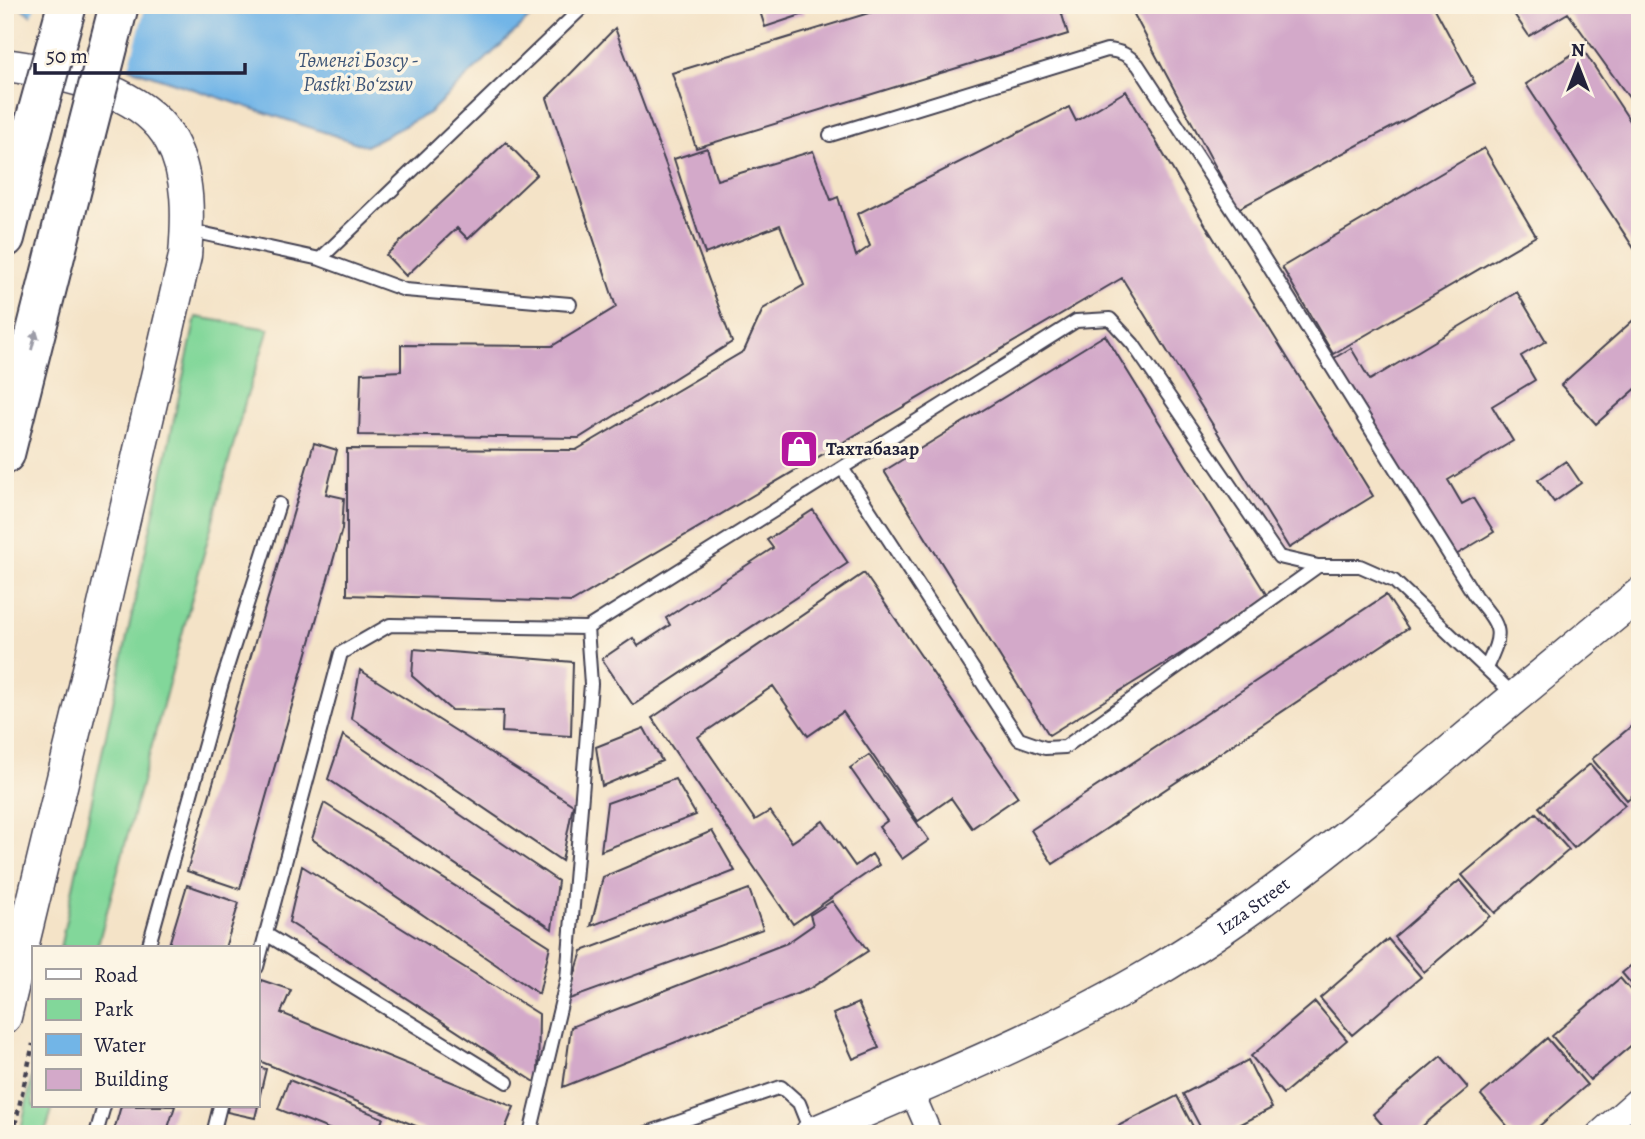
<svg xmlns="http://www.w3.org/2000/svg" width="1645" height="1139" viewBox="0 0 1645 1139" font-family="Alegreya,serif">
  <rect width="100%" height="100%" fill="#fcf5e5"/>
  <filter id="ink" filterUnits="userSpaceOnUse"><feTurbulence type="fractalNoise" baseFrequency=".0143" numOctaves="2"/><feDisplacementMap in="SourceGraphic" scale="14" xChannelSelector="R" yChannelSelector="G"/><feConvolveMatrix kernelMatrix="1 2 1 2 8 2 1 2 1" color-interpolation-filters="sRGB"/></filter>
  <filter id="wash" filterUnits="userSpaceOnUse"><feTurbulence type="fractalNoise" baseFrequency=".00686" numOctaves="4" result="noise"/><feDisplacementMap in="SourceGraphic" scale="28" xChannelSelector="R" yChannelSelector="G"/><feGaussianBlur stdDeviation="1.57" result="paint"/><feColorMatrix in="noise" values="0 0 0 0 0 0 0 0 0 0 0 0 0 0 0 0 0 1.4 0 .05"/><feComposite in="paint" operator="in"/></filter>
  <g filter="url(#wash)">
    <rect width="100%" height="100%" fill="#f4e3c7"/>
    <path fill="#82d79a" stroke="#527c6a" stroke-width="2" d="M 196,317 L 269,329 L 245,402 L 97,948 L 60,948 Z
      M 33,1072 L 33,1106 L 53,1106 L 45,1134 L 20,1134 Z"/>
    <path fill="#72b5e7" stroke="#4a6c91" stroke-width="2" d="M 16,5 L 259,5 L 298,12 L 337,5 L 543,5 L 429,113 L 366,146 L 96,57 Z"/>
    <path fill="#f4e3c7" d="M 35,5 L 146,5 L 128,71 L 94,60 L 31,19 Z"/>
    <g id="blocks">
      <path fill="#d3a9c9" d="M 758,5 L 802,5 L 804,14 L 765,27 Z
        M 895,5 L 1059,5 L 1068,34 L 696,148 L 672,73 Z
        M 1129,5 L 1433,5 L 1475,83 L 1238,209 Z
        M 1508,5 L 1640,5 L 1640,113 L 1568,13 L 1529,36 Z
        M 615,28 L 732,342 L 579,438 L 359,435 L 361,373 L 401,371 L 401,345 L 552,346 L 616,307 L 547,98 Z
        M 1582,48 L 1640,136 L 1640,251 L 1637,253 L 1526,84 Z
        M 1126,91 L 1206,226 L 1373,496 L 1289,548 L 1122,278 L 572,602 L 347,595 L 347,449 L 576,450 L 744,351 L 763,309 L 804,285 L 780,225 L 705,254 L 674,159 L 707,148 L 717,180 L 813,151 L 831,200 L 838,197 L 856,256 L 870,246 L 857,214 L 1069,107 L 1076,121 Z
        M 506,142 L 537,174 L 468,239 L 457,228 L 406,276 L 386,255 Z
        M 1484,148 L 1536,236 L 1333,354 L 1282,267 Z
        M 1517,292 L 1546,341 L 1521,356 L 1535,380 L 1492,406 L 1513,441 L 1448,480 L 1462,504 L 1473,498 L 1494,532 L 1451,558 L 1331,360 L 1351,348 L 1370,380 Z
        M 1640,314 L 1640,385 L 1596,424 L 1561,385 Z
        M 1105,335 L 1269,599 L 1049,735 L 884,471 Z
        M 314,443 L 337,450 L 326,494 L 344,498 L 342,529 L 240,889 L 187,871 Z
        M 1566,461 L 1581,483 L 1554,502 L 1538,480 Z
        M 813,510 L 848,563 L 633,705 L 602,659 L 633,638 L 638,646 L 670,625 L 666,618 L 773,548 L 767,540 Z
        M 864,573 L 1018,797 L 972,828 L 951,798 L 918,821 L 843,712 L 808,736 L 773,686 L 698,737 L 755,820 L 770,811 L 792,842 L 823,821 L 855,866 L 872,854 L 879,865 L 793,924 L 652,718 Z
        M 1386,595 L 1408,628 L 1053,864 L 1031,830 Z
        M 414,649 L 573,662 L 571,736 L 502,732 L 503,711 L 451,710 L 412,676 Z
        M 360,670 L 573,805 L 562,861 L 351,718 Z
        M 1640,719 L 1640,789 L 1627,800 L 1592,759 Z
        M 644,728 L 662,761 L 602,786 L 596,747 Z
        M 343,735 L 558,881 L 552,929 L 328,779 Z
        M 869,755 L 929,840 L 902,859 L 879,827 L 887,821 L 850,768 Z
        M 1590,764 L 1625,805 L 1574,848 L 1539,807 Z
        M 675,779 L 696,815 L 601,851 L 607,803 Z
        M 324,803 L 550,946 L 539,994 L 312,839 Z
        M 1536,813 L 1569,850 L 1495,913 L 1462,875 Z
        M 712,831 L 735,871 L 591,926 L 603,877 Z
        M 302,866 L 539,1014 L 538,1084 L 289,922 Z
        M 1460,880 L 1490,916 L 1424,972 L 1394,937 Z
        M 187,885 L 239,903 L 225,948 L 168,948 Z
        M 749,889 L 763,929 L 567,1000 L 582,951 Z
        M 832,901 L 868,951 L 809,989 L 563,1087 L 571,1027 L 787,943 L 813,925 L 810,915 Z
        M 1388,939 L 1421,977 L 1352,1035 L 1320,998 Z
        M 1640,958 L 1640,994 L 1622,973 Z
        M 1620,978 L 1640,1001 L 1640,1038 L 1590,1080 L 1552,1036 Z
        M 261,980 L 291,990 L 281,1013 L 514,1107 L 503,1134 L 435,1134 L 257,1060 L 257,994 Z
        M 1315,1002 L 1347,1040 L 1283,1094 L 1251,1056 Z
        M 858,1003 L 879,1048 L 853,1059 L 833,1014 Z
        M 1547,1038 L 1587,1085 L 1530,1134 L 1514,1134 L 1481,1095 Z
        M 1441,1056 L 1468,1088 L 1413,1134 L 1390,1134 L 1373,1114 Z
        M 1248,1060 L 1272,1108 L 1222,1134 L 1204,1134 L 1183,1094 Z
        M 257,1067 L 266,1069 L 258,1103 L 257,1103 Z
        M 289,1080 L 383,1118 L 377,1134 L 341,1134 L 278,1109 Z
        M 1177,1096 L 1197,1134 L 1119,1134 L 1116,1127 Z
        M 121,1106 L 175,1106 L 166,1134 L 113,1134 Z
        M 228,1106 L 258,1106 L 255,1118 L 227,1112 Z"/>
    </g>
  </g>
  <g filter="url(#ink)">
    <use href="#blocks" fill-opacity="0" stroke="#423f50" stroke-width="2"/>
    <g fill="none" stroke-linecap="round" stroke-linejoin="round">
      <g stroke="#423f50" stroke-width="16">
        <path id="lane" d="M 830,135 L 1107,50 C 1121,51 1128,55 1138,65 L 1258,249 L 1475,596 C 1502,629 1504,630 1486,668
          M 187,230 L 320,259 L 405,290 L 570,304
          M 320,259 L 585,5
          M 842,468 L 1019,739 L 1045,748 L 1065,747 L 1318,566
          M 266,934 L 507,1082
          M 148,948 L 222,683 L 279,504
          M 257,967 L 341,653 L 390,625 L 587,628 L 1076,321 L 1110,319 L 1133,344 L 1279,557 L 1318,566 L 1360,566 L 1394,581 L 1514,695
          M 96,1134 L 104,1106
          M 213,1134 L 220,1106
          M 530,1134 L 567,979 L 591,684 L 587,628
          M 644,1134 L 781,1087 L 799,1103 L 811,1133"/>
      </g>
      <g stroke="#423f50" stroke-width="26">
        <path id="street" d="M 911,1090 L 930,1134
          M 1598,1134 L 1640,1097"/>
      </g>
      <g stroke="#423f50" stroke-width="35">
        <g id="secondary">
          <path d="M 5,65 C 58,72 144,89 171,141 C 190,176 188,218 185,256 L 81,704 L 5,1017"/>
          <path id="s1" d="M 811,1134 C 927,1084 1047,1036 1156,971 C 1253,913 1341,841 1428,770 C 1498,711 1569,652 1640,594"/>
        </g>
      </g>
      <g stroke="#423f50" stroke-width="42">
        <path id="highway" d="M 5,238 L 35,121
          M 5,454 L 86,133"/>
      </g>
      <path stroke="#423f50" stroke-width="4.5" stroke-dasharray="5 5" stroke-linecap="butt" d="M 13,1134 L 33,1044"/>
      <use href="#lane" stroke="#fff" stroke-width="12"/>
      <use href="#street" stroke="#fff" stroke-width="23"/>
      <use href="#secondary" stroke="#fff" stroke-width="32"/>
      <use href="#highway" stroke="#fff" stroke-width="38"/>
      <g stroke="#423f50" stroke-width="42" stroke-linecap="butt">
        <path id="highway-bridge" d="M 35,121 L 67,5
          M 86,133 L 119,5"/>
      </g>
      <use href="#highway-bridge" stroke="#fff" stroke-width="38"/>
    </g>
    <defs><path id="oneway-solid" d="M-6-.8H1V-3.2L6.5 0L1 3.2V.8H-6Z" transform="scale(1.75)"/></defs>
    <use fill="#9c9ca7" href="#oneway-solid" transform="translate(34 340) rotate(-76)"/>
  </g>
  <defs>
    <g id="shop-square" transform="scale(2.0125)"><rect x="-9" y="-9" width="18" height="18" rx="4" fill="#b5179e" stroke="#fcf5e5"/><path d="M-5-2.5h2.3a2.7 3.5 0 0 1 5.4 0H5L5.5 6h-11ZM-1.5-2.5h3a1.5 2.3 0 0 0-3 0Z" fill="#fff"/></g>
  </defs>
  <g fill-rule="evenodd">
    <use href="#shop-square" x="799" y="449"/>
  </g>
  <g text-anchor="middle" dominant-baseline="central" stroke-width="7" stroke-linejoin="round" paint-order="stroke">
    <g font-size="19" font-weight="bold" fill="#22223b" stroke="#fcf5e5" text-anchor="start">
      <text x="826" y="449">Тахтабазар</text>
    </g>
    <g font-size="19" fill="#22223b" stroke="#fcf5e5">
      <text stroke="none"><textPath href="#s1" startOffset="499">Izza Street</textPath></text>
    </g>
    <g font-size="21" font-style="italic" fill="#3e5577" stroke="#fcf5e5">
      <text x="358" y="60">Төменгі Бозсу -<tspan x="358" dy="24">Pastki Boʻzsuv</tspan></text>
    </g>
  </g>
  <rect width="1645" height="1139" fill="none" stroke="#fcf5e5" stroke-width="28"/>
  <rect x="32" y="946" width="228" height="161" fill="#fcf5e5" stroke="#a5a1a1" stroke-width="2"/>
  <rect x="46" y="969" width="35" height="10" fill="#ffffff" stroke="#a5a1a1" stroke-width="2"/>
  <text x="94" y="982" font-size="21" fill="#22223b">Road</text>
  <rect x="46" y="999" width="35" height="21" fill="#82d79a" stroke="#a5a1a1" stroke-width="2"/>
  <text x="94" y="1016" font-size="21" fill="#22223b">Park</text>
  <rect x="46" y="1034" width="35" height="21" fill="#72b5e7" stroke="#a5a1a1" stroke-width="2"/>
  <text x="94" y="1052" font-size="21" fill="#22223b">Water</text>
  <rect x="46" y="1069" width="35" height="21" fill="#d3a9c9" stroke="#a5a1a1" stroke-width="2"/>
  <text x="94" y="1086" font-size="21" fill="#22223b">Building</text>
  <g transform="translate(1578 66)" stroke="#fcf5e5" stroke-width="5" paint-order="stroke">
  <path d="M0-5L12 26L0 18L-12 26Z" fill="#22223b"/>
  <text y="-10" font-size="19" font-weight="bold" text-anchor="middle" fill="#22223b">N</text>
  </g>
  <path d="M35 63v10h210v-10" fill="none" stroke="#22223b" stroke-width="3.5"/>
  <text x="46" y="63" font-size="21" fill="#22223b" stroke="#fcf5e5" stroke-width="5" paint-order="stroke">50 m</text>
</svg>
